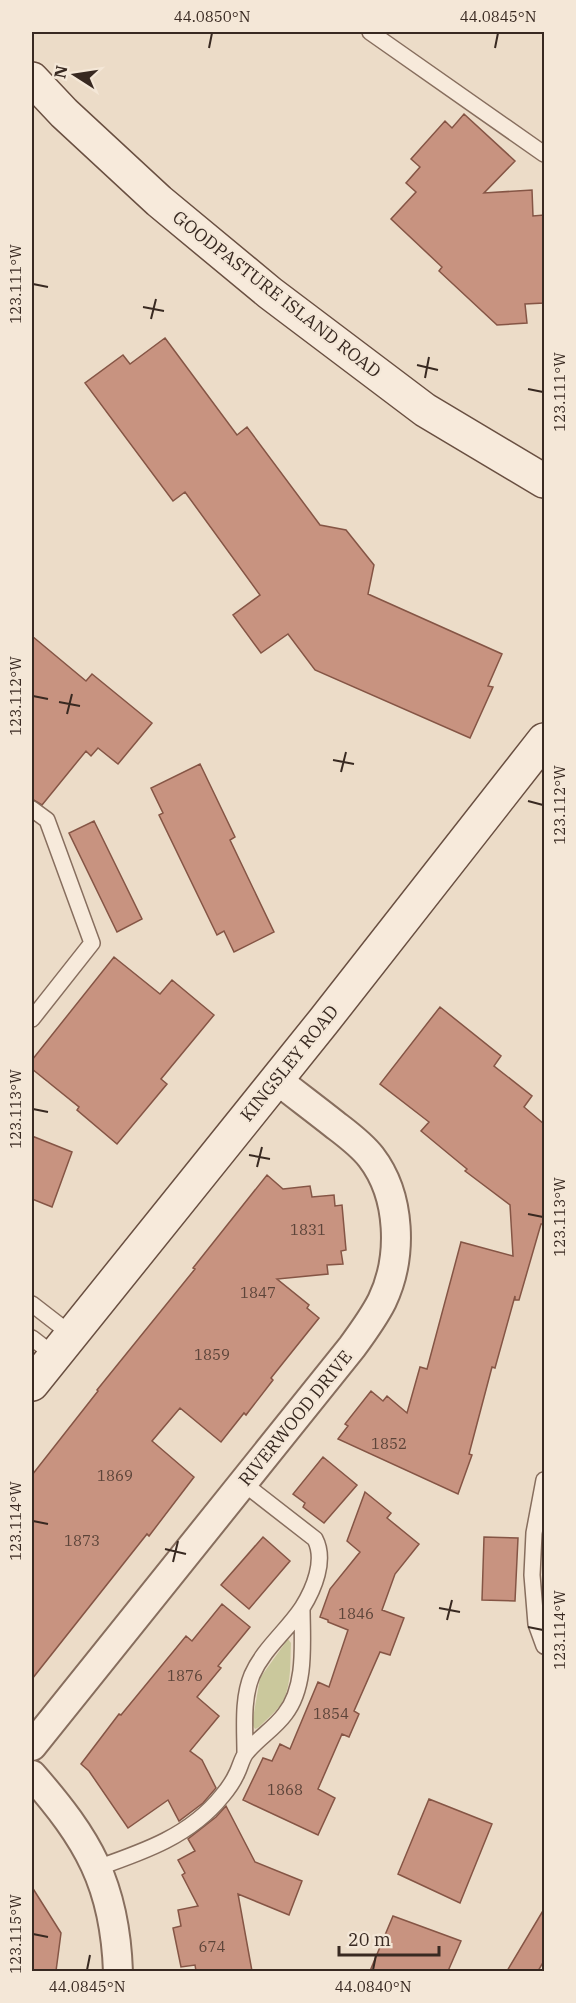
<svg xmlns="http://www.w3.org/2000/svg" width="576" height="2003" viewBox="0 0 576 2003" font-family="'IBM Plex Serif',serif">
  <rect width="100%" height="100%" fill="#ecdcc8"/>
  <path fill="#cac89c" d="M 288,1639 L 291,1643 C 290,1663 292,1689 280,1706 C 274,1713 266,1720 259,1727 L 255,1729 L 252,1724 L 260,1678 Z"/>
  <path fill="#c89380" stroke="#855545" stroke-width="1.5" d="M 464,114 L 515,161 L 484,193 L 532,190 L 533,216 L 544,215 L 544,303 L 525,304 L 527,323 L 497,325 L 439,271 L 442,267 L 391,219 L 416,192 L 406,183 L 420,167 L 411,159 L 445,121 L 452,128 Z
    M 165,338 L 237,435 L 247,427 L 320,525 L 346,530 L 374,565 L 368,594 L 502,654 L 488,686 L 493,687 L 470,738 L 315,670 L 288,634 L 261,653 L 233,615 L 260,595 L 185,492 L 173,501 L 85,383 L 123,355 L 130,364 Z
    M 32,636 L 86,681 L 92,674 L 152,723 L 118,764 L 98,748 L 91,756 L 86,751 L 42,805 L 32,799 Z
    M 200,764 L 235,837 L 230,840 L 274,932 L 234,952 L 224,931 L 217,935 L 159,815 L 163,813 L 151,788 Z
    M 94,821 L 142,919 L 117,932 L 69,833 Z
    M 114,957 L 160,994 L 172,980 L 214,1015 L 161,1079 L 167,1084 L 117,1144 L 77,1110 L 79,1107 L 32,1069 L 32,1060 Z
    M 440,1007 L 501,1056 L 494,1066 L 532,1096 L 524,1107 L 544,1124 L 544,1181 L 543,1183 L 544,1224 L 541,1224 L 519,1300 L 515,1300 L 515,1296 L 495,1368 L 492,1367 L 469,1454 L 472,1455 L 458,1494 L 338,1439 L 348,1426 L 345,1424 L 371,1391 L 383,1401 L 387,1396 L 407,1413 L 420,1367 L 427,1369 L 461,1242 L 513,1256 L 510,1205 L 465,1171 L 467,1169 L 421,1131 L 429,1122 L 380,1084 Z
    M 32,1136 L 72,1152 L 52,1207 L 32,1199 Z
    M 267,1175 L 283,1189 L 310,1186 L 312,1197 L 334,1195 L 335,1206 L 342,1205 L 346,1250 L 341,1251 L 343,1264 L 327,1265 L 328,1274 L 277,1279 L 309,1305 L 307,1308 L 319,1318 L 271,1378 L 273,1380 L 246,1415 L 244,1413 L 221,1442 L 180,1408 L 152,1441 L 194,1477 L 149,1536 L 147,1534 L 32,1679 L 32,1475 L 98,1391 L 97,1390 L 195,1269 L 193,1268 Z
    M 323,1457 L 357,1485 L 324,1523 L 303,1507 L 305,1503 L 293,1494 Z
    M 365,1492 L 391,1513 L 387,1518 L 419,1544 L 395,1574 L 382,1610 L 404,1618 L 390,1655 L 380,1652 L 354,1711 L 359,1714 L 349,1737 L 342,1734 L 318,1789 L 335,1798 L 318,1835 L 243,1800 L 263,1758 L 272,1761 L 280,1744 L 290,1749 L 318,1682 L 329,1687 L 348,1630 L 328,1622 L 328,1620 L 320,1617 L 330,1589 L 360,1552 L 347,1541 Z
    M 263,1537 L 290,1561 L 249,1609 L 221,1585 Z
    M 484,1537 L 518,1538 L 515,1601 L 482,1600 Z
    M 222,1604 L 250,1627 L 218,1666 L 221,1668 L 197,1697 L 219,1716 L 190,1751 L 202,1760 L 216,1788 L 203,1803 L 179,1821 L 168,1800 L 128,1828 L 89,1771 L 81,1764 L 119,1714 L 121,1715 L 186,1636 L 192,1641 Z
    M 429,1799 L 492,1824 L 460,1903 L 398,1874 Z
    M 226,1806 L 255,1862 L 302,1881 L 289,1915 L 238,1894 L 252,1971 L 196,1971 L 195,1965 L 181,1967 L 173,1928 L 181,1926 L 178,1910 L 198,1906 L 182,1875 L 185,1873 L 178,1860 L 195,1851 L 188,1839 L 216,1817 Z
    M 32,1887 L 61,1933 L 56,1971 L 32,1971 Z
    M 544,1909 L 544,1961 L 538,1971 L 507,1971 Z
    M 393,1916 L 461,1941 L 448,1971 L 370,1971 Z"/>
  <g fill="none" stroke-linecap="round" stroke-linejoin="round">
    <g stroke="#876e5e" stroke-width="18">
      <path id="lane" d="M 370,32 L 544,154
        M 32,809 L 47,820 L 92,943 L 32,1019
        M 32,1304 L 72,1335
        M 32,1338 L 54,1355
        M 544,1480 L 534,1533 L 532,1575 L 536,1624 L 544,1646
        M 243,1483 L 315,1539 C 326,1560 314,1589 302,1608 C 286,1632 264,1648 252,1675 C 242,1699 245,1728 245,1753
        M 97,1868 C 143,1852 190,1836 222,1796 C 228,1789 233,1782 237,1773 C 240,1767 242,1758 246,1753 C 258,1738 274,1729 285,1714 C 307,1686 302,1641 302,1608"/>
    </g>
    <g stroke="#876e5e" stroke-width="32">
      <path id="street" d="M 32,1746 L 352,1347 C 363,1332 374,1317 382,1301 C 403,1257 401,1196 371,1157 C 361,1144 347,1134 334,1124 C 315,1109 295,1094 276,1079
        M 32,1775 C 88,1839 115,1884 118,1972"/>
    </g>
    <g stroke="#694f41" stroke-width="36">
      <path id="secondary" d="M 32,79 L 64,113 L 159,201 L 270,293 L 425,410 L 544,481
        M 32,1384 L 323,1022 L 544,740"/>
    </g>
    <use href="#lane" stroke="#f7eadb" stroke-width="15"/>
    <use href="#street" stroke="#f7eadb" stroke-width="28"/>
    <use href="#secondary" stroke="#f7eadb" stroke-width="33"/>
  </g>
  <path fill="none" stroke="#382921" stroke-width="2" d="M 209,48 L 212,33M 495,48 L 498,33M 33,284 L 48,287M 143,307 L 164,311M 151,319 L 156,299M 417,365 L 438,370M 425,378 L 429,357M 528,389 L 543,392M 33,696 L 48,699M 59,702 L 80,706M 67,714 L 72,694M 333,760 L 354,764M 341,772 L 346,752M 528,801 L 543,805M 33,1109 L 48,1112M 249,1155 L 270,1159M 257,1167 L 262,1147M 528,1214 L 543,1217M 33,1521 L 48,1524M 165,1549 L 186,1554M 173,1562 L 178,1541M 439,1608 L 460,1612M 447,1620 L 452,1600M 528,1627 L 543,1630M 33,1934 L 48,1937M 87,1970 L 90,1955M 373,1970 L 376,1955"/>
  <g text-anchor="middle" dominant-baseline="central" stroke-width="4.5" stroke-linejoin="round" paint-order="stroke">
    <g font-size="15" fill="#5c4439">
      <text x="308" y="1229">1831</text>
      <text x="258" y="1292">1847</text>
      <text x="212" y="1354">1859</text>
      <text x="389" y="1443">1852</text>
      <text x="115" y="1475">1869</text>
      <text x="82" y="1540">1873</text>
      <text x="356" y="1613">1846</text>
      <text x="185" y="1675">1876</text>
      <text x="331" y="1713">1854</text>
      <text x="285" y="1789">1868</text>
      <text x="212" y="1946">674</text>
    </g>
    <g font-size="18" fill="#382921" stroke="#f4e7d7">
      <text transform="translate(277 294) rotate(38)">GOODPASTURE ISLAND ROAD</text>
      <text transform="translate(289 1063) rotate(-51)">KINGSLEY ROAD</text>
      <text transform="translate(295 1418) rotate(-51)">RIVERWOOD DRIVE</text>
    </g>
  </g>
  <rect width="576" height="2003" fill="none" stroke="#f4e7d7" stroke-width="66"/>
  <g transform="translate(75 75) rotate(282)" stroke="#f4e7d7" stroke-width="4.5" paint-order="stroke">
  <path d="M0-4.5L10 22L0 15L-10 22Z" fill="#382921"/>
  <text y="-9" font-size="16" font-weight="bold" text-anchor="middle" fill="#382921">N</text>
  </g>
  <path d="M339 1946v9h100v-9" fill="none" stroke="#382921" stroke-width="3"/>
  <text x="348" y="1946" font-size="18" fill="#382921" stroke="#f4e7d7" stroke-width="4.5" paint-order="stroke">20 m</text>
  <rect x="33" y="33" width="510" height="1937" fill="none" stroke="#382921" stroke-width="2"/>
  <g font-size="15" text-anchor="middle" fill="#382921">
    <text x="212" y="22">44.0850°N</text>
    <text x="498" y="22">44.0845°N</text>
    <text transform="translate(16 284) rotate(-90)" y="5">123.111°W</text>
    <text transform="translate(560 392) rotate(-90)" y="5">123.111°W</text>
    <text transform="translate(16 696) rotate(-90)" y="5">123.112°W</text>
    <text transform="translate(560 805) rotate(-90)" y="5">123.112°W</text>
    <text transform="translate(16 1109) rotate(-90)" y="5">123.113°W</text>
    <text transform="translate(560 1217) rotate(-90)" y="5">123.113°W</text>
    <text transform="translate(16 1521) rotate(-90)" y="5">123.114°W</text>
    <text transform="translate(560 1630) rotate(-90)" y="5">123.114°W</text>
    <text transform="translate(16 1934) rotate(-90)" y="5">123.115°W</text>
    <text x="87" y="1992">44.0845°N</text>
    <text x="373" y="1992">44.0840°N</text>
  </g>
</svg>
